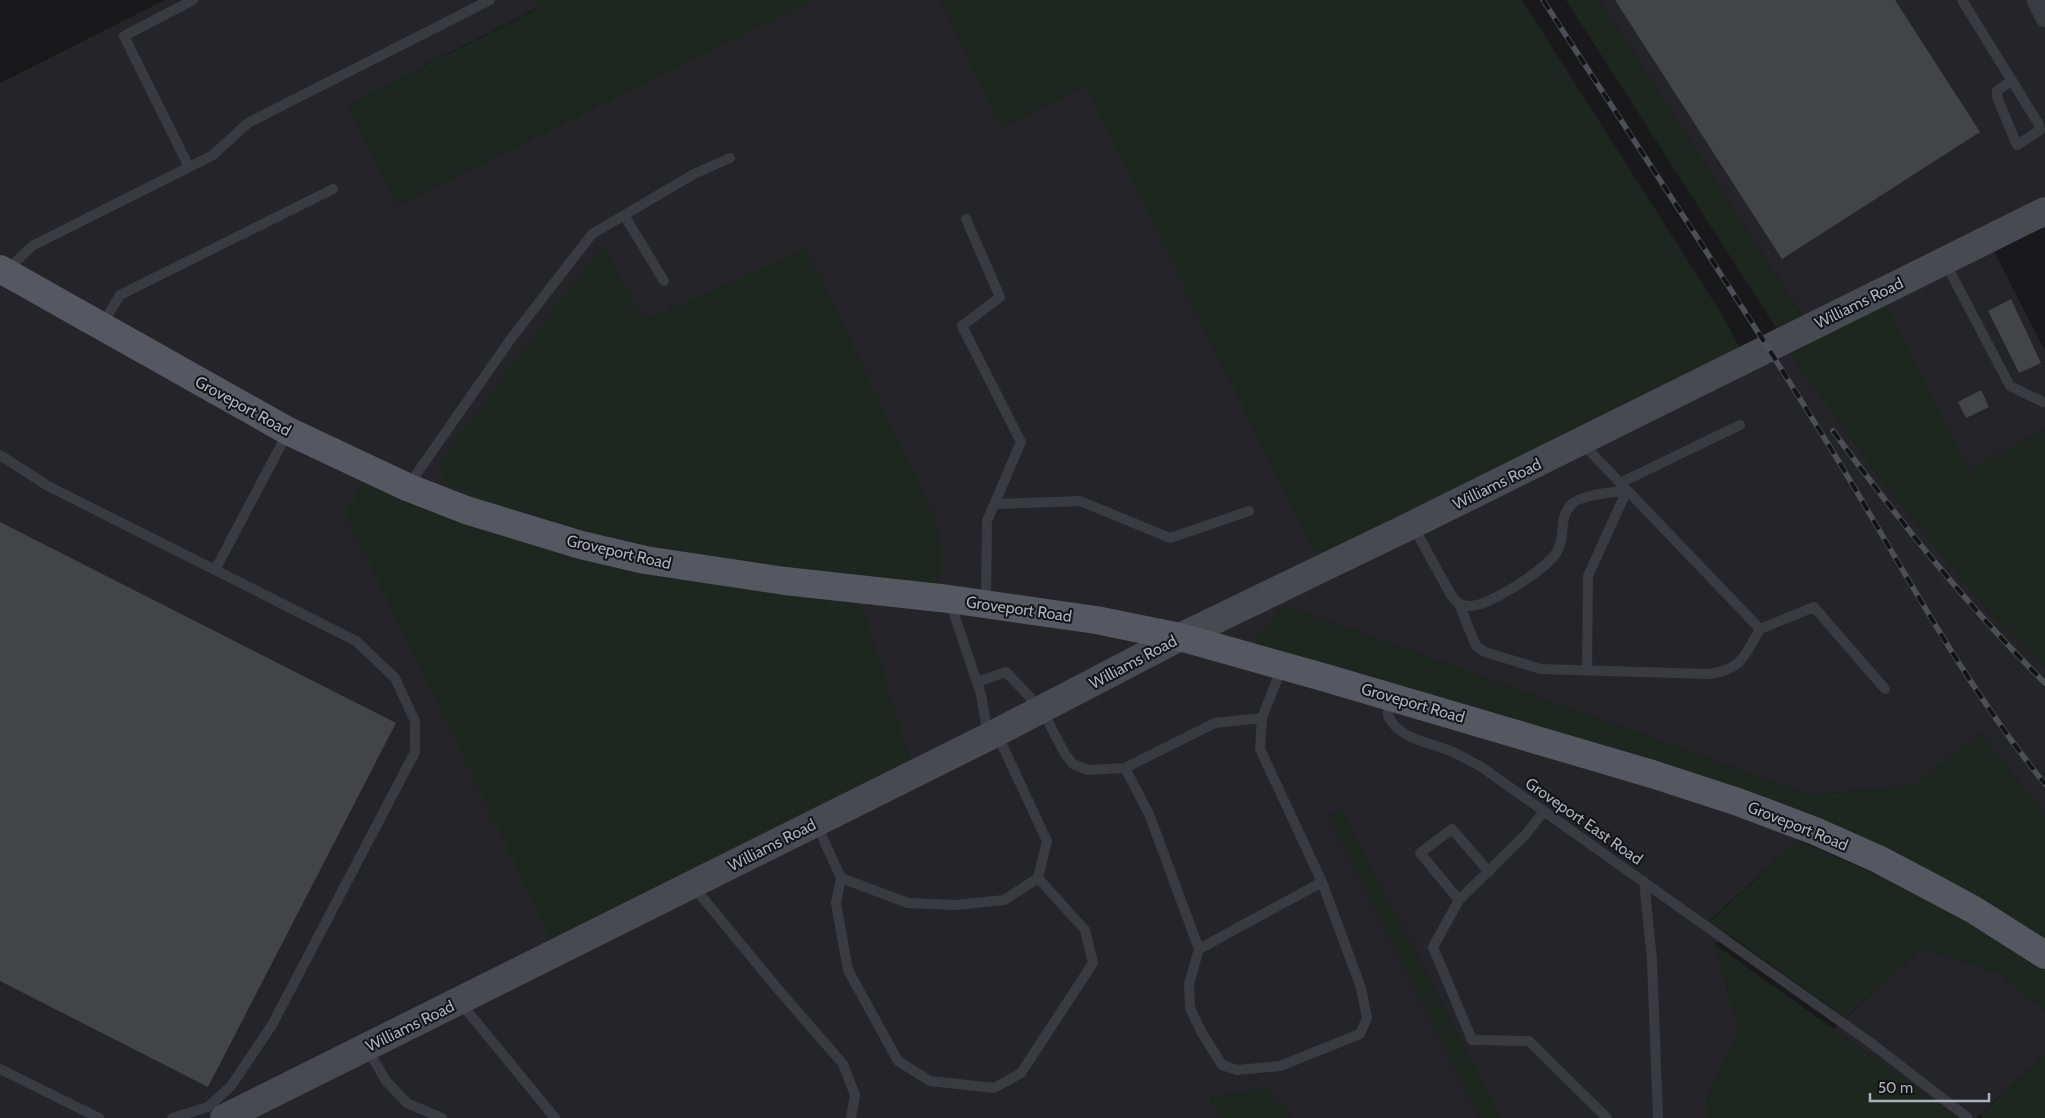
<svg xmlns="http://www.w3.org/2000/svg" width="2045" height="1118" viewBox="0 0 2045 1118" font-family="Cabin,sans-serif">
  <rect width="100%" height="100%" fill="#19191b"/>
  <path fill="#252529" d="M 165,0 L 535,0 L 539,7 L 347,105 L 397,206 L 813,0 L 941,0 L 1001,128 L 1086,86 L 1319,562 L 1742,352 L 1753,372 L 1787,349 L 1877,475 L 1990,613 L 2045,667 L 2045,814 L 1980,733 L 1916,784 L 1810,795 L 1284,605 L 1255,644 L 1627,753 L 1816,818 L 1798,840 L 1710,920 L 1729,936 L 1714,944 L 1739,1028 L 1707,1100 L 1709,1118 L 1501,1118 L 1342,810 L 1329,816 L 1480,1118 L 1293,1118 L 1266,1088 L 1210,1097 L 1220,1118 L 0,1118 L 0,83 Z
    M 1600,0 L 2045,0 L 2045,197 L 1982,228 L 2045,351 L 2045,430 L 1969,469 L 1884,302 L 1814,334 Z
    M 1921,948 L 1999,973 L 2045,1011 L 2045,1055 L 1976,1118 L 1959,1118 L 1834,1029 Z"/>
  <path fill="#1e271f" d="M 535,0 L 813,0 L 397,206 L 347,105 L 539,8 Z
    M 941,0 L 1522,0 L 1721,313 L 1742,352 L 1319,563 L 1086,86 L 1001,128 Z
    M 1566,0 L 1600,0 L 1804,319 L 1778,331 Z
    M 603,244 L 645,320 L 808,248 L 940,529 L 941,569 L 937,587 L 704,558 L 573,530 L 484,502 L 444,482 L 439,463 Z
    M 1884,301 L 1969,469 L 2045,430 L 2045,667 L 1990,613 L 1877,475 L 1787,349 Z
    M 363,481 L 478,530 L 587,559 L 861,602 L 914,766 L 554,945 L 345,514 Z
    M 1284,605 L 1810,795 L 1916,784 L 1980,733 L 2045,814 L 2045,941 L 1627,753 L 1255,643 Z
    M 1342,810 L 1501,1118 L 1480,1118 L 1329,816 Z
    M 1798,840 L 1909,889 L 2034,961 L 2045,970 L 2045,1011 L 1999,973 L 1921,948 L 1845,1018 L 1710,921 Z
    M 1714,944 L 1959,1118 L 1709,1118 L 1707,1100 L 1739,1028 Z
    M 2045,1055 L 2045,1118 L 1984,1118 L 1980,1115 Z
    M 1266,1088 L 1293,1118 L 1220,1118 L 1210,1097 Z"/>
  <path fill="#434448" d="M 1615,0 L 1895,0 L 1980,132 L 1782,259 Z
    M 2011,299 L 2041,363 L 2019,373 L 1988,311 Z
    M 1981,390 L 1989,407 L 1966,418 L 1958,402 Z
    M 0,522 L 396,723 L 208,1087 L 0,981 Z"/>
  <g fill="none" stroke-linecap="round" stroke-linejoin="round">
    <path stroke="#3a3b41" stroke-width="10" d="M 1962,0 L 2038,123 L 2040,130 L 2017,145 L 1997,97 L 1997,91 L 2012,80
      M 189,167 L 124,36 L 193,0
      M 624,215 L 664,281
      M 966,219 L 1000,297 L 962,326 L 1021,442 L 987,521 L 986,603
      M 1945,262 L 2010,386 L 2043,402
      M 6,271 L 32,246 L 213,155 L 248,123 L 490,0
      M 102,325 L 120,295 L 333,189
      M 1582,443 L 1760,629 L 1814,607 L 1885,689
      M 0,455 L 48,486 L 356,641 L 395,678 L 415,721 L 415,752 L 272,1025 L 231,1086 L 208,1107 L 172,1118
      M 1620,483 L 1740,425
      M 408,486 L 510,340 L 592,234 L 694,174 L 730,158
      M 994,504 L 1080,501 L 1170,538 L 1249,511
      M 1413,526 L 1451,595 C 1456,602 1461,606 1470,606 C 1488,607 1546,569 1556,553 C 1567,538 1557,518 1572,504 C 1583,494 1612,493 1627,490
      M 215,570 L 288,432
      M 950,602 L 981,694 L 988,736
      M 1459,604 L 1476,646 L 1485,652 L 1541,669 L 1709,674 C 1743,669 1744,656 1760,629
      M 1587,671 L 1588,576 L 1627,490
      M 977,682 L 1006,672 L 1042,710 L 1065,754 L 1073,764 L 1088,770 L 1125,768 L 1215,723 L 1262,718
      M 1390,698 L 1388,715 C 1398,740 1431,742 1453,752 C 1462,756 1471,762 1480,766 L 1871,1043 L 1968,1118
      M 1125,768 L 1149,814 L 1199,949 L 1322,882 L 1260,749 L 1262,718 L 1282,667
      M 1544,811 L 1526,834 L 1459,900 L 1433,947 L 1472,1040 L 1529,1041 L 1607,1118
      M 816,823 L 841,878 L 908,903 L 955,905 L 1004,900 L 1038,878 L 1047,841 L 997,734
      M 841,878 L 836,903 L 848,970 L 898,1061 L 930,1081 L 994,1088 L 1021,1073 L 1093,963 L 1085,930 L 1038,878
      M 1644,881 L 1652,960 L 1658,1118
      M 693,886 L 777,988 L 843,1064 L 855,1095 L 851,1118
      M 1459,900 L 1420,853 L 1452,829 L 1489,872
      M 1199,949 L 1189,984 L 1190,1008 L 1202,1033 L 1222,1065 L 1237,1070 L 1280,1066 L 1360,1034 L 1367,1018 L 1361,988 L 1322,882
      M 460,1002 L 555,1118
      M 367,1048 L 386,1081 L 407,1103 L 442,1118
      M 0,1069 L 99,1118"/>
    <path stroke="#3a3b41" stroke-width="19" d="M 2036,0 L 2045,18"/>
    <path stroke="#474a51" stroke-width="28" d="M 224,1118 L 988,737 L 1180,637 L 1412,525 L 2045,211"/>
    <path stroke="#555860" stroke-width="28" d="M 0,269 L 288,431 L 407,487 L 466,510 L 581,545 L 645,560 L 785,581 L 949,599 L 1096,620 L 1180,637 L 1326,678 L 1652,774 L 1738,802 L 1815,831 L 1878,859 L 1935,889 L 1974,910 L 2045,955"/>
    <g stroke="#4c4f56" stroke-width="5.5">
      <path id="rail" d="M 1543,0 C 1641,152 1742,303 1836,457 C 1903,568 1963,683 2045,784
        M 1833,431 C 1898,519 1967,606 2045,683"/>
    </g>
    <use href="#rail" stroke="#141416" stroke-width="4" stroke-dasharray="11" stroke-linecap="butt"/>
  </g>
  <g text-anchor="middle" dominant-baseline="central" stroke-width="4" stroke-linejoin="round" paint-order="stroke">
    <g font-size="16" fill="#aab0bc" stroke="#141416">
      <text transform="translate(1859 303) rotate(-26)">Williams Road</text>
      <text transform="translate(243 406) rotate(29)">Groveport Road</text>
      <text transform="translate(1497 484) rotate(-26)">Williams Road</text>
      <text transform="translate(619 552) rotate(13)">Groveport Road</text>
      <text transform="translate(1019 609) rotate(8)">Groveport Road</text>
      <text transform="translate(1133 662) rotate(-28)">Williams Road</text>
      <text transform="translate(1413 703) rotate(16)">Groveport Road</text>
      <text transform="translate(1584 821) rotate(35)">Groveport East Road</text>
      <text transform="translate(1798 826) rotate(22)">Groveport Road</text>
      <text transform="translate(772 845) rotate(-27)">Williams Road</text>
      <text transform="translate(410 1026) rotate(-26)">Williams Road</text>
    </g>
  </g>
  <path d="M1870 1093v8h119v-8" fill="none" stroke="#aab0bc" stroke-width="2.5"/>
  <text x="1878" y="1093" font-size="15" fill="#aab0bc" stroke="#141416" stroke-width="4" paint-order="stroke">50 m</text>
</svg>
